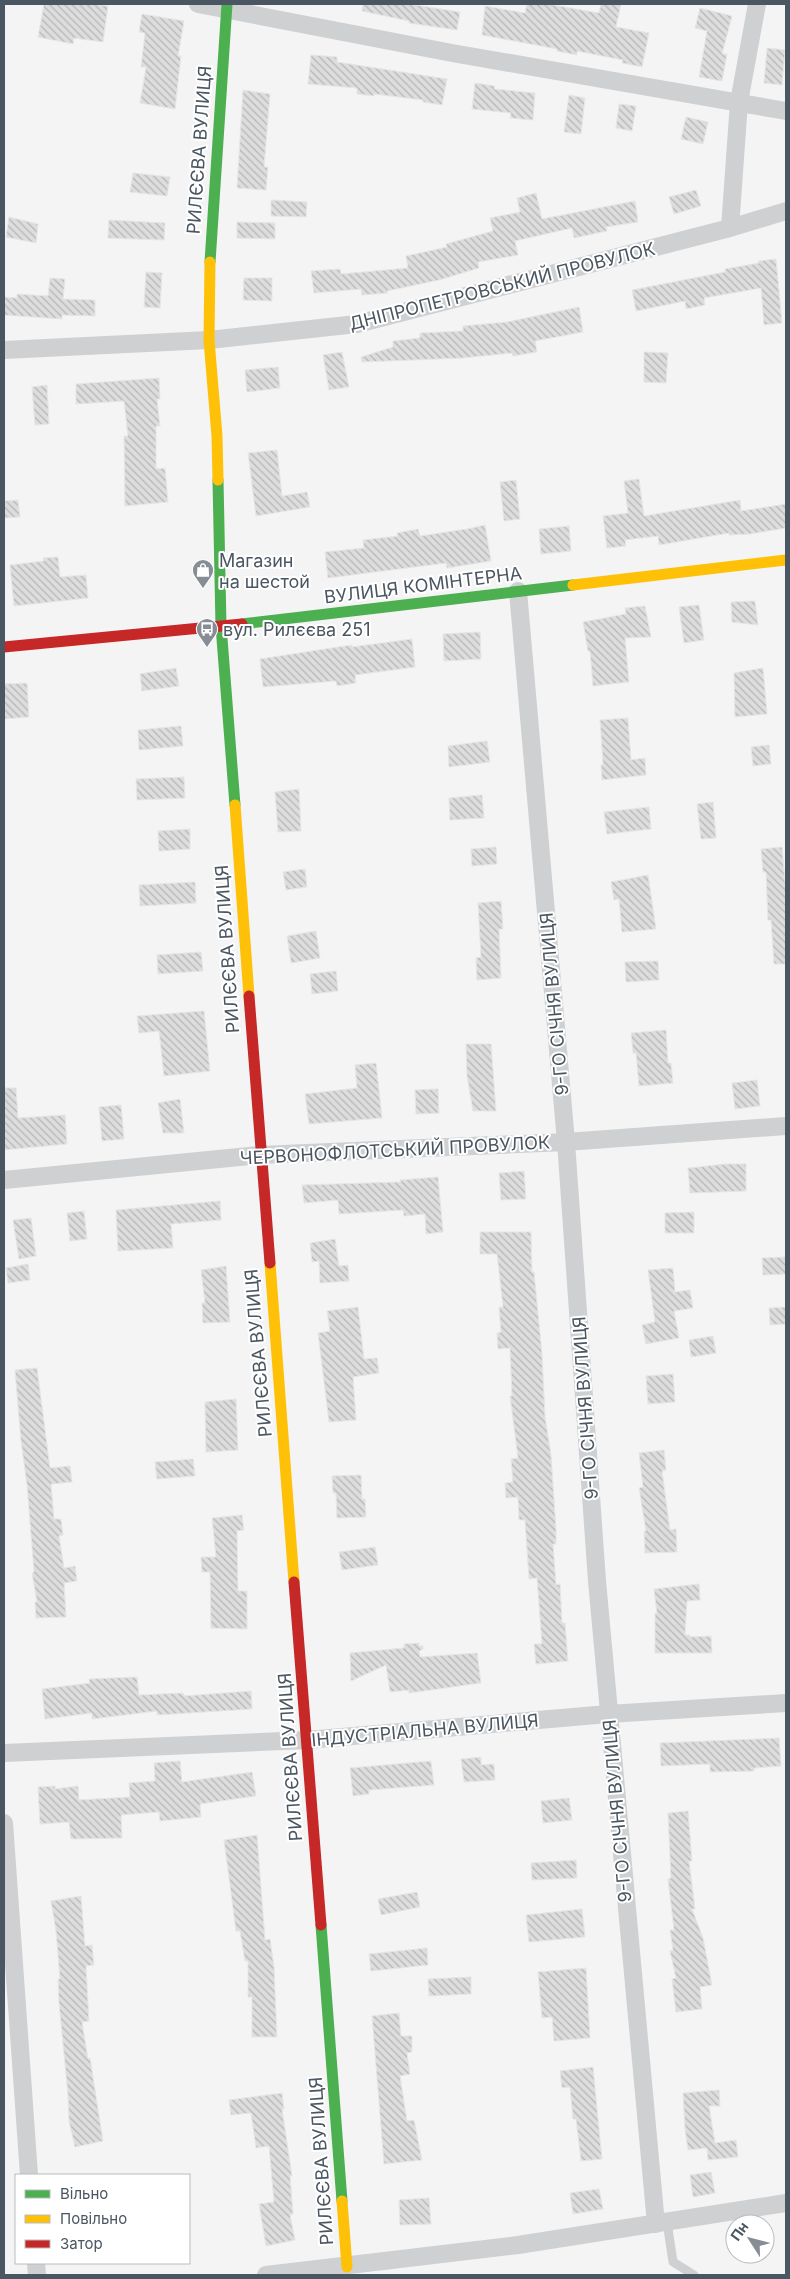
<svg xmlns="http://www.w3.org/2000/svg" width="790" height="2279" viewBox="0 0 790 2279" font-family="Inter,sans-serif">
  <defs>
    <pattern id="building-back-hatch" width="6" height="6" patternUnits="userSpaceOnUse" patternTransform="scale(1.25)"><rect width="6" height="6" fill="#ddddde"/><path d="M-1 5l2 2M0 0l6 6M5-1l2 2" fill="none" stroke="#b5b6b7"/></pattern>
  </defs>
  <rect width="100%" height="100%" fill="#f4f4f4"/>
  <path fill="url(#building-back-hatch)" stroke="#e5e6e7" d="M 44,4 L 90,4 L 108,6 L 103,42 L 74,38 L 73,44 L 38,37 Z
    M 363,4 L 409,4 L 460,12 L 457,30 L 409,23 L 409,21 L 362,11 Z
    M 527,4 L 547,4 L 599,13 L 601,4 L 621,4 L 616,27 L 649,33 L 642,67 L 622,63 L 623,60 L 577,51 L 577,55 L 557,51 L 557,49 L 482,35 L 485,6 L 525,13 Z
    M 700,8 L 732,16 L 722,54 L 727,54 L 722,81 L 699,77 L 707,31 L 695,28 Z
    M 142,14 L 184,21 L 178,56 L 181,56 L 175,109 L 140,103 L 146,67 L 141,67 L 145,33 L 139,32 Z
    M 767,48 L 785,50 L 782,85 L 764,83 Z
    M 311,55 L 337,57 L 337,62 L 447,79 L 442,105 L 423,102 L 423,100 L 374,94 L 374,96 L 357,94 L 357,88 L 308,84 Z
    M 475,83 L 495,86 L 494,89 L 535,93 L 533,120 L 510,118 L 511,113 L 472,109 Z
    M 243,90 L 270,94 L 264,167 L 268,167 L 266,190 L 237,188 Z
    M 569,95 L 585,98 L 581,134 L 564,132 Z
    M 619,104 L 636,106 L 632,131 L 616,128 Z
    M 686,117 L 708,122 L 703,144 L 681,139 Z
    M 133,173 L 170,177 L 167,196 L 130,192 Z
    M 696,190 L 701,206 L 674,214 L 669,197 Z
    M 536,193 L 542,219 L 635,201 L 638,222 L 606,227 L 607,231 L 574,238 L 572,228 L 515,241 L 518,255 L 478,262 L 479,268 L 439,280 L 387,291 L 388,293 L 362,295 L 361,289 L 314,293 L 311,271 L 340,269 L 341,274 L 408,268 L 406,256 L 447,247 L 446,244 L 493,231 L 490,218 L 520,212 L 517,198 Z
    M 271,200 L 307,202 L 306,217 L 271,216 Z
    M 9,217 L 38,224 L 36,243 L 6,237 Z
    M 109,220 L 165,223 L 164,240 L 108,238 Z
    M 237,222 L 275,223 L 275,239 L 237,238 Z
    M 776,259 L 782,323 L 764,325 L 761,288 L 704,298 L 705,305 L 686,309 L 685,301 L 636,311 L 632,290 L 725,272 L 725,269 L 759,263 L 758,261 Z
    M 146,272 L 162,273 L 160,308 L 144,307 Z
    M 50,278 L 65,279 L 63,299 L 95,300 L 95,316 L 62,315 L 62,319 L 4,315 L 4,297 L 17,298 L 17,294 L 48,296 Z
    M 244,278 L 272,278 L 272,301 L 243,300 Z
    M 579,307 L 583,332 L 535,341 L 537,352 L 513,356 L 512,353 L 463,358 L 362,362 L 361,357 L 393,347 L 393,341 L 420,338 L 420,333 L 463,331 L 463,326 L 507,322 Z
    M 342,352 L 349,387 L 329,390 L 323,355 Z
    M 644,352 L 668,353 L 666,383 L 644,382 Z
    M 278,367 L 280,388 L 247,392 L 245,370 Z
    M 159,378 L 160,399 L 157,399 L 160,426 L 156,426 L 156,469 L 165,468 L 168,502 L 125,506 L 124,436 L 128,436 L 124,401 L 76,404 L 76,384 Z
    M 47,385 L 49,424 L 35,425 L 32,387 Z
    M 277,450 L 282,496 L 307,492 L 310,507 L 256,516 L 248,453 Z
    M 639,479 L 644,516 L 740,500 L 741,511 L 786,504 L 786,528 L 750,534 L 729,535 L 729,533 L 659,545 L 658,536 L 625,540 L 626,546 L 607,548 L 603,516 L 628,513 L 624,481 Z
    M 516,480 L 520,519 L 504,521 L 500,482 Z
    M 18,500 L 20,517 L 4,518 L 4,501 Z
    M 485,525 L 491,561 L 447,568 L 446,563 L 328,578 L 325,552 L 364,548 L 363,540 L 398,536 L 397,533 L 418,529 L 420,536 L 467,529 Z
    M 569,526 L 571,551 L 541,554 L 539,529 Z
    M 58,557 L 60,577 L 86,575 L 88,598 L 14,606 L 10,565 L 44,561 L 43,558 Z
    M 755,601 L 758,625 L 732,622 L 731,602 Z
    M 699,605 L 704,640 L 684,643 L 679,607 Z
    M 645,606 L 651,637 L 625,638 L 629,682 L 593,686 L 590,651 L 588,651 L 583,622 L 626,614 L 625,608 Z
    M 480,632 L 481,659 L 444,661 L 443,634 Z
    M 412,639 L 415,667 L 355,675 L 356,683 L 337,686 L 336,681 L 263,687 L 260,659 L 332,648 L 352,645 L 352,647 Z
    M 176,668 L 179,686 L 142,691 L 140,674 Z
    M 763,668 L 767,714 L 735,717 L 734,673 Z
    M 27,683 L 29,717 L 4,719 L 4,684 Z
    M 628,718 L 631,760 L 645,758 L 646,775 L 602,780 L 601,765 L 603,764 L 600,720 Z
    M 181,726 L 183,746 L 139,750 L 138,730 Z
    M 487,741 L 490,762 L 449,767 L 448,746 Z
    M 769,745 L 771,764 L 753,766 L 751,747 Z
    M 184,777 L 185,798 L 137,800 L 136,779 Z
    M 299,789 L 301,831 L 278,832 L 275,792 Z
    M 482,795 L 484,818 L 450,820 L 449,798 Z
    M 713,802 L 716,838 L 701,839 L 697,804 Z
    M 649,807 L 651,829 L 607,834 L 604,812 Z
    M 190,829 L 190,849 L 159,851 L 158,831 Z
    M 496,847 L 497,864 L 472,866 L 471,849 Z
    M 782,847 L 786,894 L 786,964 L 774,964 L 771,920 L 768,920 L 766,872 L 763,872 L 761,849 Z
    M 305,869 L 307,887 L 286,890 L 283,872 Z
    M 648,875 L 656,929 L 622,932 L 619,899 L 614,900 L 611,882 Z
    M 195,882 L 196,903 L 140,906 L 139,885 Z
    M 501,901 L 503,929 L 499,929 L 501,978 L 477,980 L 476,958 L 481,957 L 478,903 Z
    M 316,931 L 320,958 L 291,963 L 287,936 Z
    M 201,952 L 203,971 L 158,974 L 157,955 Z
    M 658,961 L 659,980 L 626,982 L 625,962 Z
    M 336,971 L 338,991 L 312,994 L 310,974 Z
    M 204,1011 L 210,1071 L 164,1076 L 159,1031 L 139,1033 L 137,1016 Z
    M 666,1030 L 668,1063 L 671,1063 L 673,1083 L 639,1086 L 636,1053 L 633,1053 L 631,1033 Z
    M 466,1044 L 491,1044 L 496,1111 L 473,1111 L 467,1076 Z
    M 376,1063 L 382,1118 L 309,1124 L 305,1094 L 357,1088 L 355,1065 Z
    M 757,1080 L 760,1106 L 735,1109 L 732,1083 Z
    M 4,1088 L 16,1088 L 18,1118 L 65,1115 L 67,1144 L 4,1150 Z
    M 438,1089 L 439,1113 L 416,1114 L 415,1090 Z
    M 180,1099 L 184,1133 L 163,1133 L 158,1103 Z
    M 121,1105 L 124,1139 L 102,1141 L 99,1107 Z
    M 726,1164 L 746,1164 L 746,1191 L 690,1193 L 688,1168 Z
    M 524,1171 L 526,1199 L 501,1200 L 499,1173 Z
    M 438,1177 L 443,1232 L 426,1234 L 425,1214 L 404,1216 L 403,1210 L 339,1214 L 338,1200 L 304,1203 L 302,1185 L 401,1182 L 400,1180 Z
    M 220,1201 L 221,1220 L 171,1224 L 173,1248 L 118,1251 L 116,1210 Z
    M 84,1211 L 87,1239 L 70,1241 L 67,1213 Z
    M 694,1212 L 694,1233 L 665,1233 L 665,1213 Z
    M 31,1218 L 36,1256 L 19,1259 L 13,1220 Z
    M 480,1232 L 531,1232 L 532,1272 L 534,1272 L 542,1354 L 545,1417 L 551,1455 L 556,1529 L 556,1544 L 553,1544 L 556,1585 L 560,1584 L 562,1623 L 565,1623 L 568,1661 L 536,1664 L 534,1644 L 542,1644 L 537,1578 L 529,1579 L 525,1520 L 519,1520 L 518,1497 L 506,1498 L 505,1483 L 513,1482 L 511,1459 L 518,1458 L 510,1396 L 512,1396 L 510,1348 L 498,1349 L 497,1333 L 501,1332 L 499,1307 L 503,1307 L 497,1254 L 480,1254 Z
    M 335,1239 L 339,1266 L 348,1265 L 349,1281 L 320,1283 L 319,1261 L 312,1262 L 310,1243 Z
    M 786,1257 L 786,1274 L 763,1275 L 762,1258 Z
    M 28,1264 L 30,1280 L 8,1283 L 6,1268 Z
    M 226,1266 L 230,1322 L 203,1323 L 202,1303 L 205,1303 L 201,1270 Z
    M 673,1268 L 675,1292 L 690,1290 L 693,1308 L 674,1311 L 679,1338 L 646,1344 L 642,1325 L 655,1322 L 648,1270 Z
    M 358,1307 L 364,1359 L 377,1358 L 379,1373 L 353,1377 L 356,1420 L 329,1422 L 318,1333 L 330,1331 L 327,1311 Z
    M 786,1307 L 786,1324 L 770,1325 L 769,1308 Z
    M 713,1336 L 716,1353 L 691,1357 L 689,1340 Z
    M 37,1368 L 50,1468 L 70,1466 L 72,1482 L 51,1484 L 54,1519 L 61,1519 L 63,1535 L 59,1536 L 64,1568 L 75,1566 L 77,1581 L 64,1583 L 66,1617 L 36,1618 L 35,1602 L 37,1602 L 32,1573 L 34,1572 L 27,1485 L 21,1441 L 15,1370 Z
    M 673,1374 L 675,1402 L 648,1404 L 646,1376 Z
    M 236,1399 L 238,1450 L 206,1452 L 205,1402 Z
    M 664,1450 L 666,1470 L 662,1471 L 670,1530 L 676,1529 L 677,1552 L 645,1553 L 644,1531 L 646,1531 L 639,1488 L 643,1487 L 639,1453 Z
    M 193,1459 L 195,1476 L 157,1479 L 155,1462 Z
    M 361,1475 L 362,1499 L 365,1499 L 366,1517 L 337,1518 L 336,1493 L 333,1493 L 332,1476 Z
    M 242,1515 L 244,1530 L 237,1531 L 238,1591 L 247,1591 L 247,1629 L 211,1628 L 210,1572 L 202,1572 L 201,1557 L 216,1557 L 212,1518 Z
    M 375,1547 L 378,1565 L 342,1570 L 339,1552 Z
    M 699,1584 L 700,1600 L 687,1601 L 685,1635 L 690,1635 L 690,1637 L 711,1636 L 712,1653 L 655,1653 L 655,1613 L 657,1614 L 654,1589 Z
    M 419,1643 L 419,1646 L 423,1646 L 423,1649 L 419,1651 L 420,1657 L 477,1653 L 481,1683 L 409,1693 L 409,1690 L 390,1692 L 386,1665 L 351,1681 L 350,1653 L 404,1648 L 404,1644 Z
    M 137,1677 L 139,1695 L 183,1693 L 184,1696 L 251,1691 L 252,1709 L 157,1715 L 157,1711 L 92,1719 L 92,1713 L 45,1719 L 42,1689 L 90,1683 L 89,1679 Z
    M 779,1738 L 781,1766 L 754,1768 L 754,1771 L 710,1772 L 710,1764 L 661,1766 L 660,1743 Z
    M 481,1757 L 481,1765 L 494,1764 L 495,1780 L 464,1782 L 461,1759 Z
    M 180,1761 L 182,1782 L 252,1772 L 256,1796 L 200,1804 L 201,1817 L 160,1821 L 159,1812 L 121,1815 L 122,1838 L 71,1839 L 69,1822 L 40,1824 L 38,1787 L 55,1786 L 55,1789 L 78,1786 L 79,1800 L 130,1797 L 129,1783 L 155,1781 L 154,1763 Z
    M 431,1761 L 434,1785 L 369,1790 L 369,1794 L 353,1796 L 350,1768 Z
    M 569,1798 L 572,1820 L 543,1823 L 541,1801 Z
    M 688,1811 L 692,1861 L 689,1861 L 695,1909 L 692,1909 L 703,1938 L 712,1985 L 700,1987 L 702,2009 L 676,2012 L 672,1979 L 676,1978 L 670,1951 L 673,1950 L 670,1930 L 674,1930 L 668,1879 L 671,1878 L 668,1813 Z
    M 257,1835 L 265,1940 L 270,1939 L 274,1967 L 277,2037 L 252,2037 L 252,1997 L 248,1997 L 248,1961 L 245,1961 L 240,1931 L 236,1931 L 224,1840 Z
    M 576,1860 L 577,1878 L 532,1880 L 531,1863 Z
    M 417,1892 L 420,1907 L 381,1915 L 378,1899 Z
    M 81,1896 L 85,1946 L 92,1945 L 94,1965 L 86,1966 L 89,2021 L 82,2022 L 88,2059 L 90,2058 L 103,2141 L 75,2147 L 69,2121 L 68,2095 L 59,2003 L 58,1979 L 60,1979 L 56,1931 L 51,1901 Z
    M 582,1909 L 585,1937 L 529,1942 L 526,1915 Z
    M 427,1948 L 428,1965 L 371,1971 L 369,1954 Z
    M 586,1968 L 590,2038 L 554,2041 L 552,2017 L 542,2018 L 538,1972 Z
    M 471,1977 L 471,1994 L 429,1996 L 428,1979 Z
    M 399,2013 L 401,2036 L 412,2036 L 412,2052 L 407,2053 L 410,2074 L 400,2076 L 407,2121 L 414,2120 L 422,2160 L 384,2164 L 372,2016 Z
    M 593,2067 L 602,2159 L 581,2161 L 576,2119 L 573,2119 L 570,2087 L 562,2088 L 560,2071 Z
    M 719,2090 L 720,2106 L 709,2106 L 715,2143 L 736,2140 L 738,2157 L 708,2160 L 707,2148 L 688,2150 L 685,2129 L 683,2093 Z
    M 282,2093 L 284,2109 L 282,2109 L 292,2176 L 290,2176 L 293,2214 L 290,2215 L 295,2240 L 266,2246 L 259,2204 L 274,2202 L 269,2146 L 256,2148 L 251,2113 L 231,2115 L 229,2100 Z
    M 711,2172 L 715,2193 L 693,2197 L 690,2175 Z
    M 599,2189 L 603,2209 L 573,2214 L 570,2193 Z
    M 429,2198 L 431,2224 L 400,2225 L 399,2200 Z"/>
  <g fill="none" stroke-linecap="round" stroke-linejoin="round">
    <path stroke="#ced0d2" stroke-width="9" d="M 667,2222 L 673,2262 L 694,2275"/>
    <path stroke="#ced0d2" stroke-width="18" d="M 198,4 L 452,53 L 786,111
      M 730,228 L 739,102 L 757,4
      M 4,350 L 209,340 L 357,324 L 730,228 L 786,211
      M 518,591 L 566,1142 L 597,1581 L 656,2224
      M 4,1180 L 260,1155 L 566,1142 L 786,1126
      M 4,1753 L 307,1740 L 608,1714 L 786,1703
      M 4,1823 L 29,2175
      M 36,2263 L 37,2275
      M 266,2275 L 518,2245 L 786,2203"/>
    <path stroke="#4caf50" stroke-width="11" d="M 210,262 L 227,4
      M 218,480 L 221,626 L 235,805
      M 242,624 L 573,585
      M 321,1925 L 342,2201"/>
    <path stroke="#ffc107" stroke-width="11" d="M 210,262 L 209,340 L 217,436 L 218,480
      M 573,585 L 786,560
      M 235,805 L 249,996
      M 270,1263 L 294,1582
      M 342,2201 L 347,2267"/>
    <path stroke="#c62828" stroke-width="11" d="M 4,647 L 242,624
      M 249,996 L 270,1263
      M 294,1582 L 321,1925"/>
  </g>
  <defs>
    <g id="shop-pin" transform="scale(1.125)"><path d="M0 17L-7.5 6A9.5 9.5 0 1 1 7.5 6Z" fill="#868d94" stroke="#fff"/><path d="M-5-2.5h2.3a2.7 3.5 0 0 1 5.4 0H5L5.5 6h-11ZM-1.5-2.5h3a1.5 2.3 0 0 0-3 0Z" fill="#fff"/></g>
    <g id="bus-pin" transform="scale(1.125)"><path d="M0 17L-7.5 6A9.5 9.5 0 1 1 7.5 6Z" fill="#868d94" stroke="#fff"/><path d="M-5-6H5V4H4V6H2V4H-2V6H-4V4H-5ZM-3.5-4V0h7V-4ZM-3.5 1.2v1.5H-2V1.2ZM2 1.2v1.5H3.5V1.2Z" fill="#fff"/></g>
  </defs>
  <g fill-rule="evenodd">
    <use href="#shop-pin" x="203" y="570"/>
    <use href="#bus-pin" x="207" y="629"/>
  </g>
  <g text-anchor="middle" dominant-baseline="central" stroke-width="4" stroke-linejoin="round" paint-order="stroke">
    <g font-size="18" fill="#4a5661" stroke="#fff">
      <text transform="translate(199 150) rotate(-86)">РИЛЄЄВА ВУЛИЦЯ</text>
      <text transform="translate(502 286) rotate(-14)">ДНІПРОПЕТРОВСЬКИЙ ПРОВУЛОК</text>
      <text transform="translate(423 585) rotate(-7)">ВУЛИЦЯ КОМІНТЕРНА</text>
      <text transform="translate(227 949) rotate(-94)">РИЛЄЄВА ВУЛИЦЯ</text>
      <text transform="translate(554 1004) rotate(-95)">9-ГО СІЧНЯ ВУЛИЦЯ</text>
      <text transform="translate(395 1150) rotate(-3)">ЧЕРВОНОФЛОТСЬКИЙ ПРОВУЛОК</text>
      <text transform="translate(258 1353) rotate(-95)">РИЛЄЄВА ВУЛИЦЯ</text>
      <text transform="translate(585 1408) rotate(-94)">9-ГО СІЧНЯ ВУЛИЦЯ</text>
      <text transform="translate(425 1730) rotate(-5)">ІНДУСТРІАЛЬНА ВУЛИЦЯ</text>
      <text transform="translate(290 1757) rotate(-94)">РИЛЄЄВА ВУЛИЦЯ</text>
      <text transform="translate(617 1811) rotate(-95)">9-ГО СІЧНЯ ВУЛИЦЯ</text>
      <text transform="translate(321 2161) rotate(-94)">РИЛЄЄВА ВУЛИЦЯ</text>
    </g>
    <g font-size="18" fill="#4a5661" stroke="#fff" text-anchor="start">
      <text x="219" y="560">Магазин<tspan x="219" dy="21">на шестой</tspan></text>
      <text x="223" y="629">вул. Рилєєва 251</text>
    </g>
  </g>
  <rect width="790" height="2279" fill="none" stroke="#4a5661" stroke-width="10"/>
  <rect x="15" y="2174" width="175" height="90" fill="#ffffff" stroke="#b7bbc0"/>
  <rect x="25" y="2190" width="25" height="8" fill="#4caf50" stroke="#b7bbc0"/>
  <text x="60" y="2199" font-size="15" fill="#4a5661">Вільно</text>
  <rect x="25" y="2215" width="25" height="8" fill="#ffc107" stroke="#b7bbc0"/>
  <text x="60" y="2224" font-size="15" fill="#4a5661">Повільно</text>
  <rect x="25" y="2240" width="25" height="8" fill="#c62828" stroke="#b7bbc0"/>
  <text x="60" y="2249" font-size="15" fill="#4a5661">Затор</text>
  <g transform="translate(750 2239) rotate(306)"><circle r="24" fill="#ffffff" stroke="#b7bbc0"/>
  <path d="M0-4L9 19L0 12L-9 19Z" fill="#868d94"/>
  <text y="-8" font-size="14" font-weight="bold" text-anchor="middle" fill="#4a5661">Пн</text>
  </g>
</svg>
